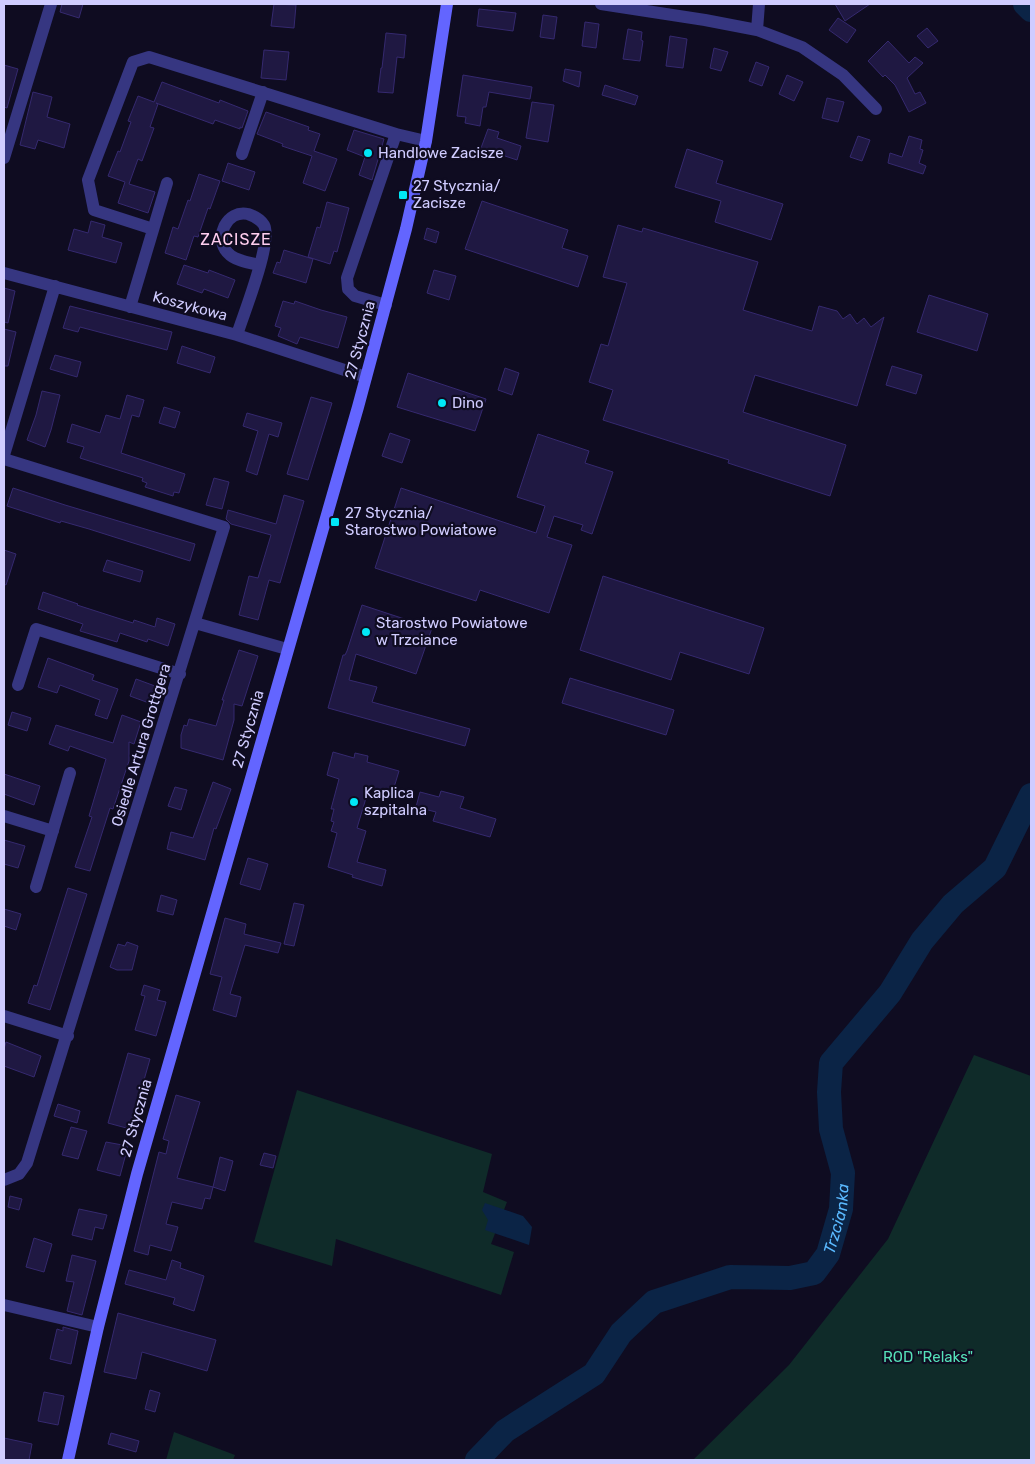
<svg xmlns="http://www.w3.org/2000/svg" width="1035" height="1464" viewBox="0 0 1035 1464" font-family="Rubik,sans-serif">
  <rect width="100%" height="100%" fill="#0f0c21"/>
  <path fill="#0f2b29" d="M 974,1055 L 1031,1076 L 1031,1460 L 693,1460 L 789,1365 L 888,1239 Z
    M 297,1090 L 492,1154 L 483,1192 L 507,1202 L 491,1244 L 514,1252 L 501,1295 L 336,1239 L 332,1266 L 254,1242 Z
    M 174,1432 L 235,1455 L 233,1460 L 166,1460 Z"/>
  <path fill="#0b2446" d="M 485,1203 L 523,1216 L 532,1227 L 529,1245 L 485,1230 L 488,1220 L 482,1210 Z"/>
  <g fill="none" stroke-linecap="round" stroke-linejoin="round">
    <g stroke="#0b2446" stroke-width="24">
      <path d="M 1025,4 L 1031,10"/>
      <path id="s1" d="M 477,1460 L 505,1431 L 594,1374 L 621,1333 L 654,1302 L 730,1277 L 790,1278 L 814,1273 L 828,1254 L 841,1209 L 843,1173 L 831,1129 L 829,1092 L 831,1063 L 890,993 L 922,941 L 953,904 L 995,868 L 1031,795"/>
    </g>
  </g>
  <path fill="#1f1842" stroke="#35296f" d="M 62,4 L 83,4 L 79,18 L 60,12 Z
    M 274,4 L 296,5 L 294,28 L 271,26 Z
    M 835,4 L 870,4 L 845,21 Z
    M 479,9 L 516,13 L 513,31 L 477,26 Z
    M 543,15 L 557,17 L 554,39 L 540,37 Z
    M 838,18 L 856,30 L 847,43 L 829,30 Z
    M 585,22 L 599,24 L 596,48 L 582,46 Z
    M 927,28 L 938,41 L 928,48 L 917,36 Z
    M 628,29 L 642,32 L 641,40 L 643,41 L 640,61 L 623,59 Z
    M 386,33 L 406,35 L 404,58 L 397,57 L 393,93 L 378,92 L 381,68 L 382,68 Z
    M 670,36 L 687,39 L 683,68 L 666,66 Z
    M 888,41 L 909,63 L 915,57 L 923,63 L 907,78 L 915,94 L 920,92 L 926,103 L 909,112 L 895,85 L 885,75 L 883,77 L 868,61 Z
    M 714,48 L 728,52 L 721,71 L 710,68 Z
    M 264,50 L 289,52 L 286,80 L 261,78 Z
    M 756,62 L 769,67 L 762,86 L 749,81 Z
    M 4,65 L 18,69 L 7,108 L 4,107 Z
    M 565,69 L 581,72 L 579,87 L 563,81 Z
    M 463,75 L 532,87 L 530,99 L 489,92 L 486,107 L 483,107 L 480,126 L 465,123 L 466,117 L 457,116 Z
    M 787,75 L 803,82 L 794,101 L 779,94 Z
    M 162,82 L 219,103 L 220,100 L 248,111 L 242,128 L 240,127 L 240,129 L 215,120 L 213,124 L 156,103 L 158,104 L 150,127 L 154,128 L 142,161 L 138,159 L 129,184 L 155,192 L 148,213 L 118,203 L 125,182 L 108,176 L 118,151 L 120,152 L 131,122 L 128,121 L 138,96 L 154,102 Z
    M 605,85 L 638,96 L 635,105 L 602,95 Z
    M 33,92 L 52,97 L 47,117 L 70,124 L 64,148 L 38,140 L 35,149 L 20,145 Z
    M 827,98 L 844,102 L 838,122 L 822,118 Z
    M 532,102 L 554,105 L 548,142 L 526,138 Z
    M 266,112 L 309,127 L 308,130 L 320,134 L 314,151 L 337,159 L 325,191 L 303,183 L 312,156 L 282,146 L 283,144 L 257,134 Z
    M 488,129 L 499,132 L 497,138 L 521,146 L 517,160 L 481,148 Z
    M 354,130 L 384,139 L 372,180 L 359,175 L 365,157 L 347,150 Z
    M 858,136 L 870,140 L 862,161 L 850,157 Z
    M 909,136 L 922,140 L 920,149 L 923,150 L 919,163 L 926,166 L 923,174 L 888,163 L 890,153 L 902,157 Z
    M 687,149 L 723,161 L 716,183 L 783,204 L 771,240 L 715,222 L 721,201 L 675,187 Z
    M 228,163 L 255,172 L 249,190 L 222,181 Z
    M 199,174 L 220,181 L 210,209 L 208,208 L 198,237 L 194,236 L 186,260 L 165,253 L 173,227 L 178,229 L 188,200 L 190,201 Z
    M 482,201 L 568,230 L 562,248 L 588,256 L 578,287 L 465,249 Z
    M 327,202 L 349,208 L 337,252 L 334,251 L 330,264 L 308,257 L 317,227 L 320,228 Z
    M 91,221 L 105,225 L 102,237 L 122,243 L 116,263 L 68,250 L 74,229 L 88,233 Z
    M 618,225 L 642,232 L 643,228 L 758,262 L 743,310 L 812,331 L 819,306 L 837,311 L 843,319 L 850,314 L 857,324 L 864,318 L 871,327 L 884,317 L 857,406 L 755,375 L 743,412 L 846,445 L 830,496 L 728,463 L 729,460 L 603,420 L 613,390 L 589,382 L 601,344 L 608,346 L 627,283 L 603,277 Z
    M 427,228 L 439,232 L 436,243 L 424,239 Z
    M 284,250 L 313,259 L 306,283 L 273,273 L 277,262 L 280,263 Z
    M 184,265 L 208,273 L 209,270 L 235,280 L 228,298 L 204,289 L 202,293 L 177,284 Z
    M 434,270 L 456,276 L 449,300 L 427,293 Z
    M 4,288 L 15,291 L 8,323 L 4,322 Z
    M 929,295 L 988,314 L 977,351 L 917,332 Z
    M 283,301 L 294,304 L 295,301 L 321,310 L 347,317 L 338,348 L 300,337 L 297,344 L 278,336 L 281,328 L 275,326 Z
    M 70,306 L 172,332 L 167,350 L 80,327 L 78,332 L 63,328 Z
    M 4,329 L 16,332 L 8,366 L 4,366 Z
    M 182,346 L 215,357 L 210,373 L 177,363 Z
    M 55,355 L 81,362 L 77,377 L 50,369 Z
    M 892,366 L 922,375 L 916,394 L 886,385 Z
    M 505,368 L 519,373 L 512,395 L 498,390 Z
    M 408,373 L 486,399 L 475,431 L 397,407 Z
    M 42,391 L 60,395 L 51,430 L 45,447 L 27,440 L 36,415 Z
    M 127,395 L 144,400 L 139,417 L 132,415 L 121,453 L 185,474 L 179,493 L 174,492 L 173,496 L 145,487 L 147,483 L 142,481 L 143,478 L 80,458 L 84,447 L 67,442 L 72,424 L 100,433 L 106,415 L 120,419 Z
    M 311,397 L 332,403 L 308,480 L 287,474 Z
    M 164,407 L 180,412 L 175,428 L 159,423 Z
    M 247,413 L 282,423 L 278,437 L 269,434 L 257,475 L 246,471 L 258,431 L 243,426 Z
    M 390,433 L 410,440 L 402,463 L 382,456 Z
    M 538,434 L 589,451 L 585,463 L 613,472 L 592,534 L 581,530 L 583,525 L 554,516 L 547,537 L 572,545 L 549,613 L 480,590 L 476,601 L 375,568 L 401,488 L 536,533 L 545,506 L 517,497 Z
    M 214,478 L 229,482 L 222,509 L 206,505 Z
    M 13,488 L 65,505 L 195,544 L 190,561 L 89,529 L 61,521 L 60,523 L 7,506 Z
    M 284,495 L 304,501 L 280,583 L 269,580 L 258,620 L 239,615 L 249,576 L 258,578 L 271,535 L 231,524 L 226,519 L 228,510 L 276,524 Z
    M 4,550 L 16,554 L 6,585 L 4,584 Z
    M 107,560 L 143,571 L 140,582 L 103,571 Z
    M 603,576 L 764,628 L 749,674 L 680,652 L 671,680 L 580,650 Z
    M 43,592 L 78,604 L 77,605 L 133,623 L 134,620 L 155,627 L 157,618 L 175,624 L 168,646 L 148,639 L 147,642 L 120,633 L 117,642 L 80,631 L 83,624 L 38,609 Z
    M 362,605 L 432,628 L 416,674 L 356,654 L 349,680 L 377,687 L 372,702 L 470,729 L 465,746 L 328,708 L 343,655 L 345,655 L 347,651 Z
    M 239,650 L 258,656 L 242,706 L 234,704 L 234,720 L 223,760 L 181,748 L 181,735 L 184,725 L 187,726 L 189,719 L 216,726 L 224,700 L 222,700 Z
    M 48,658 L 94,675 L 92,680 L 118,689 L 107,719 L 95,715 L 100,700 L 60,685 L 57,693 L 38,687 Z
    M 570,678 L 674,710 L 666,735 L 562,703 Z
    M 136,679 L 155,686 L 149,703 L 130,696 Z
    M 12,712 L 31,718 L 27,731 L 8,725 Z
    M 122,715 L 141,722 L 134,744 L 129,742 L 129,761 L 113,809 L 110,808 L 90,871 L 75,867 L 92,817 L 89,816 L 106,759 L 70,746 L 68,751 L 49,744 L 56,725 L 113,743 Z
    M 333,752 L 354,758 L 355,753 L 368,756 L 367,762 L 399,771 L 392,794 L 369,788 L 357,828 L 366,831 L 357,862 L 386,870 L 382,886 L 352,877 L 353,875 L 328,867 L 337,833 L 331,831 L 334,822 L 331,821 L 334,809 L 331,809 L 339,779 L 327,775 Z
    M 4,774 L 40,786 L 34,805 L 4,794 Z
    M 213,782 L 231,789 L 216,829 L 214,828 L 205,860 L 167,849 L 171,832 L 193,838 Z
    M 175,787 L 187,790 L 181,810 L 168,806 Z
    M 441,791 L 464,797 L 460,808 L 496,819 L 490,837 L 433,821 L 436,812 L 416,807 L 420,792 L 439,797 Z
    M 4,840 L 25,846 L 18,868 L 4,864 Z
    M 248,858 L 268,864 L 260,890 L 240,884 Z
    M 68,888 L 87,894 L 50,1010 L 28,1003 L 34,985 L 37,986 Z
    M 161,895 L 177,900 L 173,915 L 157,911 Z
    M 294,903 L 304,905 L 294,946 L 284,944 Z
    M 4,909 L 21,914 L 16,930 L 4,926 Z
    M 225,918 L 246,924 L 244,934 L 281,943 L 278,953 L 245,945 L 230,994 L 241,997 L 236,1017 L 213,1010 L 222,977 L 210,974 Z
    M 127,942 L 138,946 L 132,970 L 117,970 L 110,967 L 118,944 L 125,946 Z
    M 144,985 L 160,990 L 157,1000 L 166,1002 L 156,1036 L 135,1030 L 145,996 L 141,995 Z
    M 6,1042 L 41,1056 L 34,1077 L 4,1066 L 4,1049 Z
    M 128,1053 L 150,1059 L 130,1129 L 108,1123 Z
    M 176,1095 L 200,1102 L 177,1178 L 213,1187 L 220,1157 L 233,1161 L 225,1191 L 213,1187 L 210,1199 L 205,1198 L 202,1209 L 172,1202 L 166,1224 L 178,1227 L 171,1251 L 150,1245 L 148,1255 L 134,1251 L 159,1152 L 166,1154 L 169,1141 L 163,1139 Z
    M 58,1104 L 80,1111 L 77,1123 L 54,1116 Z
    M 71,1127 L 87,1131 L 78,1159 L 62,1155 Z
    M 106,1142 L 128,1146 L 120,1176 L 97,1170 Z
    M 264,1153 L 276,1156 L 273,1168 L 260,1165 Z
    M 10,1196 L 22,1199 L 19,1210 L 8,1207 Z
    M 79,1209 L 107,1215 L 103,1229 L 95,1227 L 92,1240 L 72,1235 Z
    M 34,1238 L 52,1244 L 44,1272 L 26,1267 Z
    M 72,1255 L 96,1261 L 82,1315 L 67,1311 L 74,1282 L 66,1281 Z
    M 172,1260 L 181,1263 L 180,1268 L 204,1276 L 194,1311 L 173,1304 L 175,1298 L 125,1284 L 129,1270 L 166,1280 Z
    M 118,1313 L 216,1340 L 207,1371 L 142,1352 L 136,1379 L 104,1372 Z
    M 63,1327 L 78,1331 L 71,1364 L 50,1359 L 57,1329 L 63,1331 Z
    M 150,1390 L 160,1393 L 155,1412 L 145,1409 Z
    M 44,1392 L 64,1396 L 58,1425 L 38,1421 Z
    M 111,1433 L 139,1441 L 136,1452 L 108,1444 Z
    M 4,1438 L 32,1444 L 29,1460 L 4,1460 Z"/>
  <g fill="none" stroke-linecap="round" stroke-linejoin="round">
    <path stroke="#363681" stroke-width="12" d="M 601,4 L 705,20 L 757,30 L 802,47 L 843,75 L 876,109
      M 757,30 L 759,4
      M 396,134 L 426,141
      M 242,154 L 263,92
      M 4,158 L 51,4
      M 153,229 L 94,210 L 88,180 L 133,62 L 149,57 L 396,134 L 347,278 L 348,289 L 355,296 L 386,305
      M 4,273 L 237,335 L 366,377
      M 130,307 L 167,183
      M 237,335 C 243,315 273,242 264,225 C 260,219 254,216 248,214 C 227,209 213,238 228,253 C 235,261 250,263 260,265
      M 4,455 L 55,286
      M 4,459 L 224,527 L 27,1163 L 19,1174 L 4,1180
      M 195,623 L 287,649
      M 18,685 L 36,629 L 180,674
      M 4,816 L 53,831
      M 36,887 L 70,773
      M 4,1016 L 68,1036
      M 4,1305 L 98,1327"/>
    <path stroke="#6365ff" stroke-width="12" d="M 68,1460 L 98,1327 L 137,1174 L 358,407 L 406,229 L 426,141 L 447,4"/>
  </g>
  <g fill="#00e7f7" stroke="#0f0c21" stroke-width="2">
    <circle cx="368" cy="153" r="5"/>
    <rect x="398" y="190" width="10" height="10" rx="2.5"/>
    <circle cx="442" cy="403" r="5"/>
    <rect x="330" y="517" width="10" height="10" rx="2.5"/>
    <circle cx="366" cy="632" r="5"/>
    <circle cx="354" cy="802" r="5"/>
  </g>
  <g text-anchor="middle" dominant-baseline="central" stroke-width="4.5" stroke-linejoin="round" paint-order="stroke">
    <g font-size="15" fill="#d0ccff" stroke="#0f0c21" text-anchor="start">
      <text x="378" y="153">Handlowe Zacisze</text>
      <text x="413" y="186">27 Stycznia/<tspan x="413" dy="17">Zacisze</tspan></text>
      <text x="452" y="403">Dino</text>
      <text x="345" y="513">27 Stycznia/<tspan x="345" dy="17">Starostwo Powiatowe</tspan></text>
      <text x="376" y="623">Starostwo Powiatowe<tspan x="376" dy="17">w Trzciance</tspan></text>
      <text x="364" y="793">Kaplica<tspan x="364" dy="17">szpitalna</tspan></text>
    </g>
    <g font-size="15" fill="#d0ccff" stroke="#0f0c21">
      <text transform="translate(190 306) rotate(15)">Koszykowa</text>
      <text transform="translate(360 340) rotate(-75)">27 Stycznia</text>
      <text transform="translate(248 729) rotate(-74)">27 Stycznia</text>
      <text transform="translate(141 745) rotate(-73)">Osiedle Artura Grottgera</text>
      <text transform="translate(136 1118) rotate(-74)">27 Stycznia</text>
    </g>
    <g font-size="15" fill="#56e1b9" stroke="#0f0c21">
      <text x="928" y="1357">ROD "Relaks"</text>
    </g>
    <g font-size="16" letter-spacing="1" fill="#ffceef" stroke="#0f0c21">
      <text x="236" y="239">ZACISZE</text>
    </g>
    <g font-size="16" font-style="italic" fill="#5ab9ff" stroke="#0f0c21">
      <text stroke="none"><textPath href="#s1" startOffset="465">Trzcianka</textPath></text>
    </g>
  </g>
  <rect width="1035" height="1464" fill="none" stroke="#d0ccff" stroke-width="10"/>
</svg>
